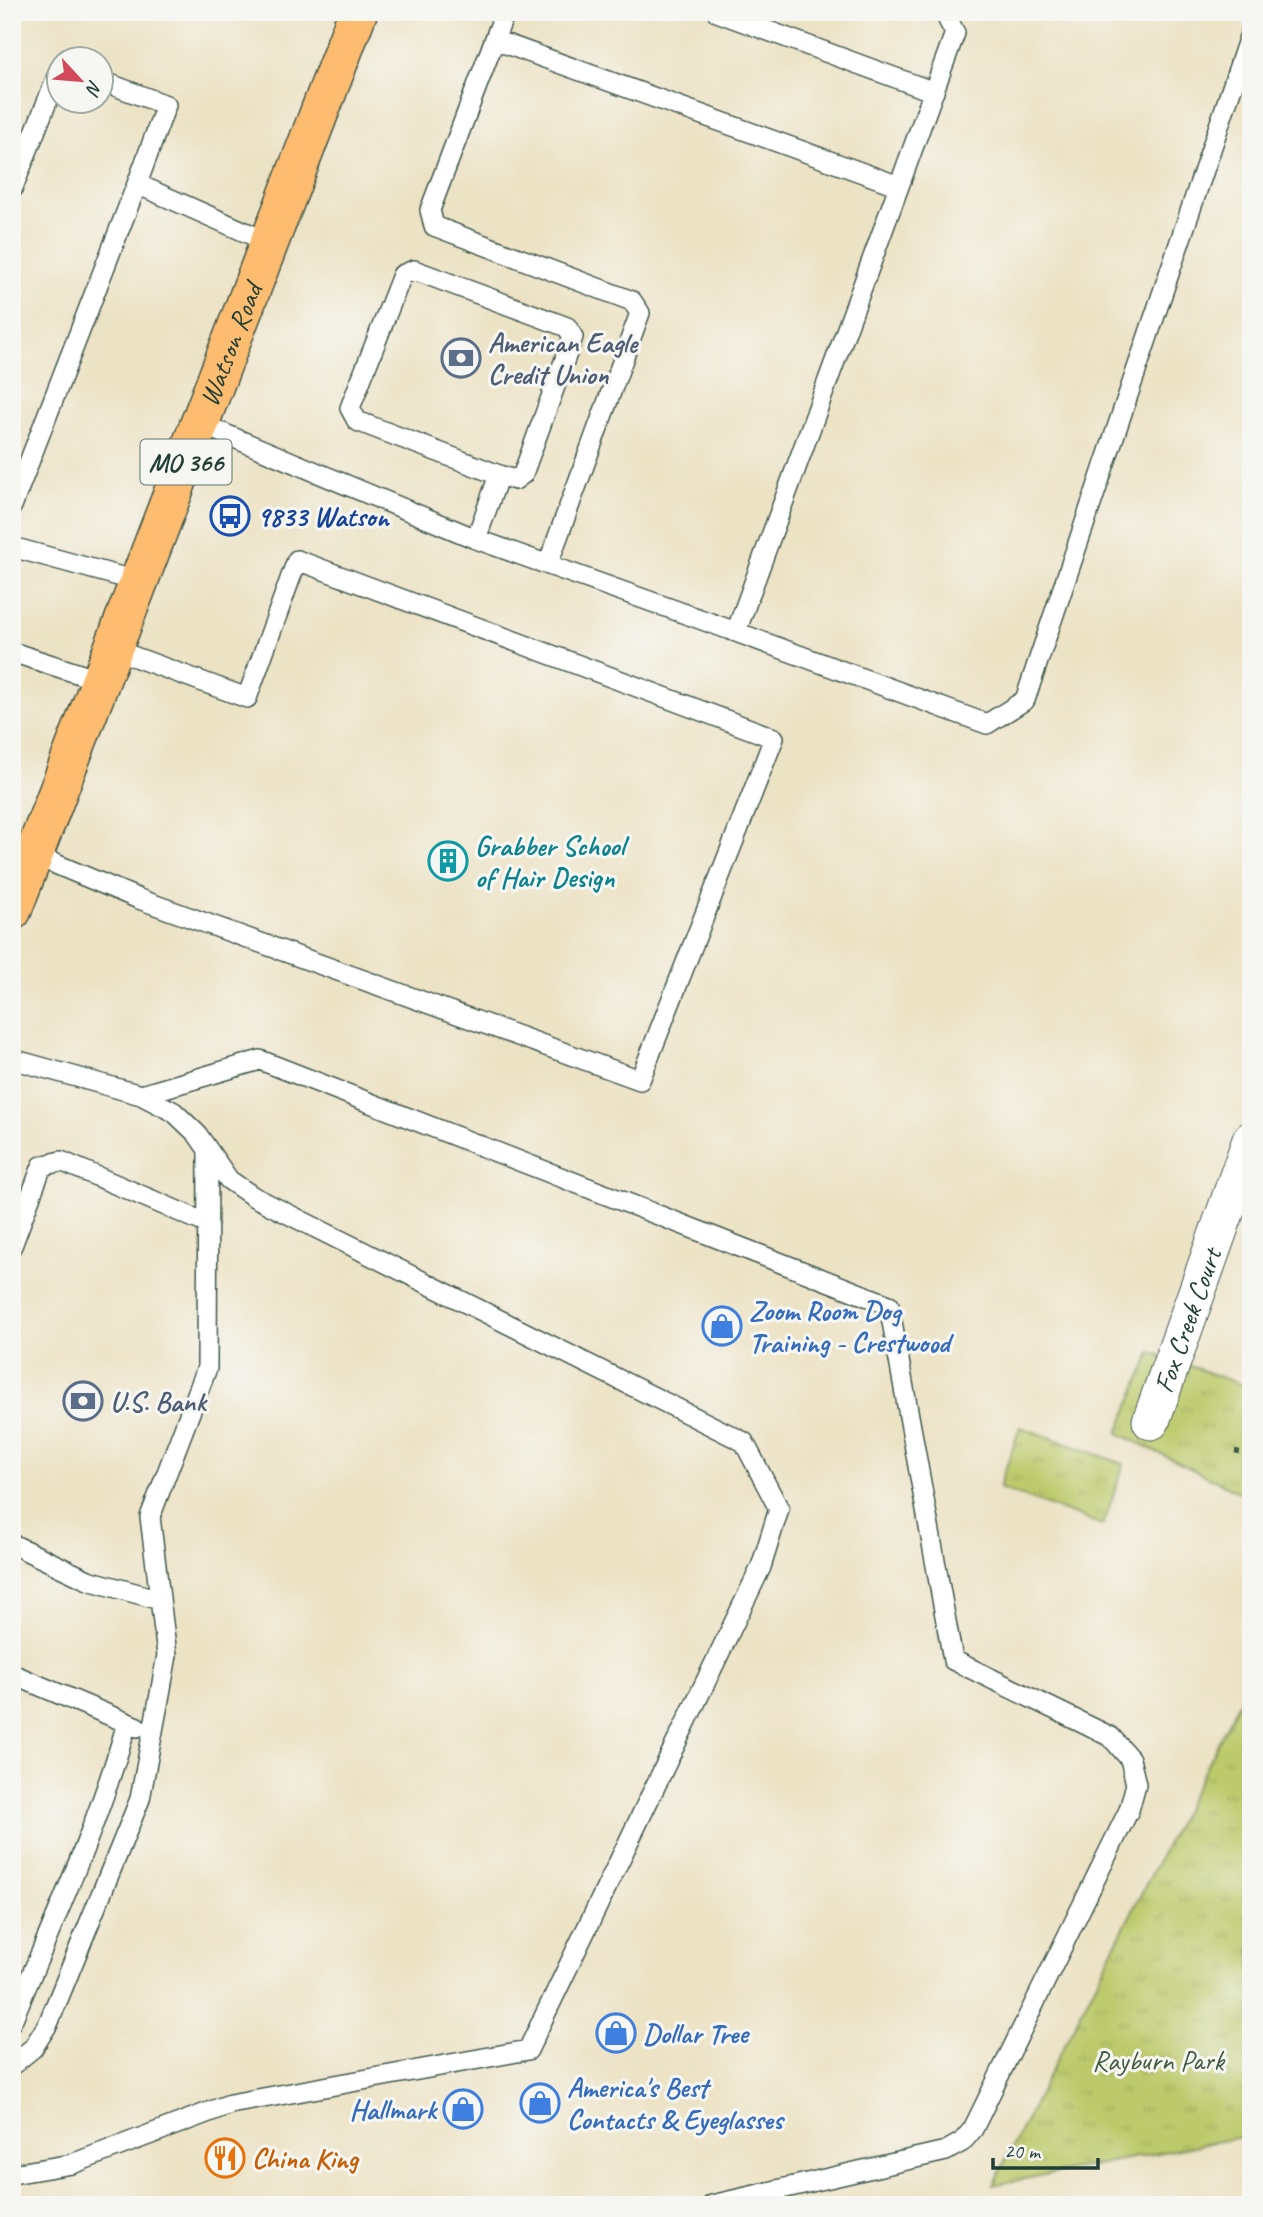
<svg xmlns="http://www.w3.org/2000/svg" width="1263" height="2217" viewBox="0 0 1263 2217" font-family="Caveat,sans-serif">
  <defs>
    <pattern id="park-tufts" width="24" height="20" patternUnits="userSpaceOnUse" patternTransform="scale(1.75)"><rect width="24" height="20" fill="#bdca6c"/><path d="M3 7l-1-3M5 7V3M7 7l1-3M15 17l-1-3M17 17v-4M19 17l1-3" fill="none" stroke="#a2ae5e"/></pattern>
  </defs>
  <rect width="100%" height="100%" fill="#f6f6f2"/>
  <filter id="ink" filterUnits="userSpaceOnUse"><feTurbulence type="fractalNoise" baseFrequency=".0143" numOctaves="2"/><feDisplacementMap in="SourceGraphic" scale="14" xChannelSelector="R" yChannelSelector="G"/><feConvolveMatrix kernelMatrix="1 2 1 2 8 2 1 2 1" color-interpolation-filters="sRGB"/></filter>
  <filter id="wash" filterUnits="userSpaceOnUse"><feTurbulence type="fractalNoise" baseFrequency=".00686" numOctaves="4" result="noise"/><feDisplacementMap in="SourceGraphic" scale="28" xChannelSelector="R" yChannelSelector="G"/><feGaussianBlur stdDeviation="1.57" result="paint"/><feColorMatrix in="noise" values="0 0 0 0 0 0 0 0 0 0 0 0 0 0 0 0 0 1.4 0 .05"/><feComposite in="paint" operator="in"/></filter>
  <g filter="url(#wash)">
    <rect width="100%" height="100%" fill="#ece2c4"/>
    <path fill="url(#park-tufts)" stroke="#6e8450" stroke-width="2" d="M 1151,1352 L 1251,1388 L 1251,1498 L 1118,1433 Z
      M 1020,1427 L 1124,1464 L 1103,1525 L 999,1488 Z
      M 1251,1678 L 1251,2135 L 993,2185 Z"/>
  </g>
  <g filter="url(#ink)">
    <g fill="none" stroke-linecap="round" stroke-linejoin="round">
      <g stroke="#3e564a" stroke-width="22">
        <path id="lane" d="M 505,12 L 430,210 L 434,226 L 632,301 L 640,313 L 548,564
          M 717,12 L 934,92
          M 495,40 L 899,186
          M 102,81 L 166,105 L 137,184 L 270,243
          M 12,190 L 60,69
          M 201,424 L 476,539 L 736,632 L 955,33 L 944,12
          M 12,506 L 137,184
          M 476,539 L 499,475 L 357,421 L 350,408 L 402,275 L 414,270 L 567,327 L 573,337 L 523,474 L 515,480 L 499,475
          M 12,547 L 140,582
          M 736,632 L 987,724 L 1025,700 L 1251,31
          M 12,652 L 101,681
          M 34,855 L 139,899 L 640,1080 L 774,738 L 297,560 L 247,698 L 113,649
          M 12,1059 L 141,1095 L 174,1112 L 197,1134 L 229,1180 L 254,1197 L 744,1442 L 779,1509 L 761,1567 L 528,2050 L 230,2104 L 72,2164 L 12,2174
          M 141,1095 L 260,1060 L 889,1305 L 953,1660 L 1111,1737 L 1130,1759 L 1136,1784 L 1129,1810 L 973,2129 L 962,2142 L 946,2151 L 712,2205
          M 12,1246 L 42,1166 L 61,1161 L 208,1224
          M 12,1544 L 88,1580 L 160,1600
          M 12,1674 L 137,1727
          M 12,2021 C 53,1923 98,1825 127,1723
          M 12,2065 L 33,2048 L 48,2024 L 140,1799 L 160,1694 L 167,1655 L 150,1517 L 207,1368 L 208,1150"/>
      </g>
      <g stroke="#3e564a" stroke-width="39">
        <g id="street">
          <path id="s1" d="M 1151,1421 L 1251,1140"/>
        </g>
      </g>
      <g stroke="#3e564a" stroke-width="41">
        <g id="primary">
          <path id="s2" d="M 12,911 L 358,12"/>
        </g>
      </g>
      <path stroke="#3e564a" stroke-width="4.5" stroke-dasharray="5 5" stroke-linecap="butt" d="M 1235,1451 L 1251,1454"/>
      <use href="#lane" stroke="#fff" stroke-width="19"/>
      <use href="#street" stroke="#fff" stroke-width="37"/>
      <use href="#primary" stroke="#fdbc6f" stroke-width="38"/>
    </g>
  </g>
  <defs>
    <g id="bank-ring" transform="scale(2.0125)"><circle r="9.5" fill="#f6f6f2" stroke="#5c6f8a" stroke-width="1.5"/><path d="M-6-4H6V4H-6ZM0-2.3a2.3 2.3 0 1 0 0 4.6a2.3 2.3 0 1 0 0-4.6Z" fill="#5c6f8a"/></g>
    <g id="bus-ring" transform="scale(2.0125)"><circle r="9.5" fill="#f6f6f2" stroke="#1a4fb4" stroke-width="1.5"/><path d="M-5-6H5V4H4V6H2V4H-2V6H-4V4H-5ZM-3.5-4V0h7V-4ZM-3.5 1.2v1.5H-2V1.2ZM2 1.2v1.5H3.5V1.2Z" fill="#1a4fb4"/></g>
    <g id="building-ring" transform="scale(2.0125)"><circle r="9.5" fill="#f6f6f2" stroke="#0f9aa8" stroke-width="1.5"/><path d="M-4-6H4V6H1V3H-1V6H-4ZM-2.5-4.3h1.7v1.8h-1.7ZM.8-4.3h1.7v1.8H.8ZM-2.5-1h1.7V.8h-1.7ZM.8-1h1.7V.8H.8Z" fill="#0f9aa8"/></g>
    <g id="shop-ring" transform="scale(2.0125)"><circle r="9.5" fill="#f6f6f2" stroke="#3f7fe0" stroke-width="1.5"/><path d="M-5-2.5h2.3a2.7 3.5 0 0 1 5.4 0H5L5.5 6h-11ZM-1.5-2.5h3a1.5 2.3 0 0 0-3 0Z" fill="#3f7fe0"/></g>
    <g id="restaurant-ring" transform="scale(2.0125)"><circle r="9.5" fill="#f6f6f2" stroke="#e8710a" stroke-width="1.5"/><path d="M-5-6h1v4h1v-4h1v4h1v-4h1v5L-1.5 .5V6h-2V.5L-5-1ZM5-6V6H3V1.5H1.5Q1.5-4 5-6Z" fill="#e8710a"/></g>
  </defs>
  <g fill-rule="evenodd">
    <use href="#bank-ring" x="461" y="358"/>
    <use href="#bus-ring" x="230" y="516"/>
    <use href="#building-ring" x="448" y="861"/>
    <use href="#shop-ring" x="722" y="1326"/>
    <use href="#bank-ring" x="83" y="1401"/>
    <use href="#shop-ring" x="616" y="2033"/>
    <use href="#shop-ring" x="540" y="2103"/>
    <use href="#shop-ring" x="463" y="2109"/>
    <use href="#restaurant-ring" x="225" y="2158"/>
  </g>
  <g text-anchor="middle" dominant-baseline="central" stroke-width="6" stroke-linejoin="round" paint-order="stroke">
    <rect fill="#f6f6f2" stroke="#60746d" stroke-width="2" x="140.5" y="439.5" width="91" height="45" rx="5"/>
    <g font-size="26" font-weight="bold" fill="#1f3d34">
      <text x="186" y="462">MO 366</text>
    </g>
    <g font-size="28" font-weight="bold" fill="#4e5e75" stroke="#f6f6f2" text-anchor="start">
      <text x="488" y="342">American Eagle<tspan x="488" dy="32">Credit Union</tspan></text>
      <text x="110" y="1401">U.S. Bank</text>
    </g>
    <g font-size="28" fill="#1f3d34" stroke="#f6f6f2">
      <text stroke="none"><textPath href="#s2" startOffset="607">Watson Road</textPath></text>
      <text stroke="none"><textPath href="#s1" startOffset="107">Fox Creek Court</textPath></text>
    </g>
    <g font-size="28" font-weight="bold" fill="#164399" stroke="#f6f6f2" text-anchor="start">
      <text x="257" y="516">9833 Watson</text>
    </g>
    <g font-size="28" font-weight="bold" fill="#0d838f" stroke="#f6f6f2" text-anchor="start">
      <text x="475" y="845">Grabber School<tspan x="475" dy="32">of Hair Design</tspan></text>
    </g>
    <g font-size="28" font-weight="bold" fill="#366cbe" stroke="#f6f6f2" text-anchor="start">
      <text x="749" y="1310">Zoom Room Dog<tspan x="749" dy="32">Training - Crestwood</tspan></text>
      <text x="643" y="2033">Dollar Tree</text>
      <text x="567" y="2087">America's Best<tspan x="567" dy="32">Contacts &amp; Eyeglasses</tspan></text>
      <text x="436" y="2109" text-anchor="end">Hallmark</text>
    </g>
    <g font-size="28" fill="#3f593f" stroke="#f6f6f2">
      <text x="1158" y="2060">Rayburn Park</text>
    </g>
    <g font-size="28" font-weight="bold" fill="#c56008" stroke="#f6f6f2" text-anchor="start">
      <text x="252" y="2158">China King</text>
    </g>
  </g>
  <rect width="1263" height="2217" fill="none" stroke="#f6f6f2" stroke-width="42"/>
  <g transform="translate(80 80) rotate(116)"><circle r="33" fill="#f6f6f2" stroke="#a0aca6" stroke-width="2"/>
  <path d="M0-5L12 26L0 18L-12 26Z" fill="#d1495b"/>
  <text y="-10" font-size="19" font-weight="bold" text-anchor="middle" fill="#1f3d34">N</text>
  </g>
  <path d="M993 2158v10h105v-10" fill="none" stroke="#1f3d34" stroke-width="3.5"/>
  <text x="1004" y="2158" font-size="21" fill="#1f3d34" stroke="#f6f6f2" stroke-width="5" paint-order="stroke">20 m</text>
</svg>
